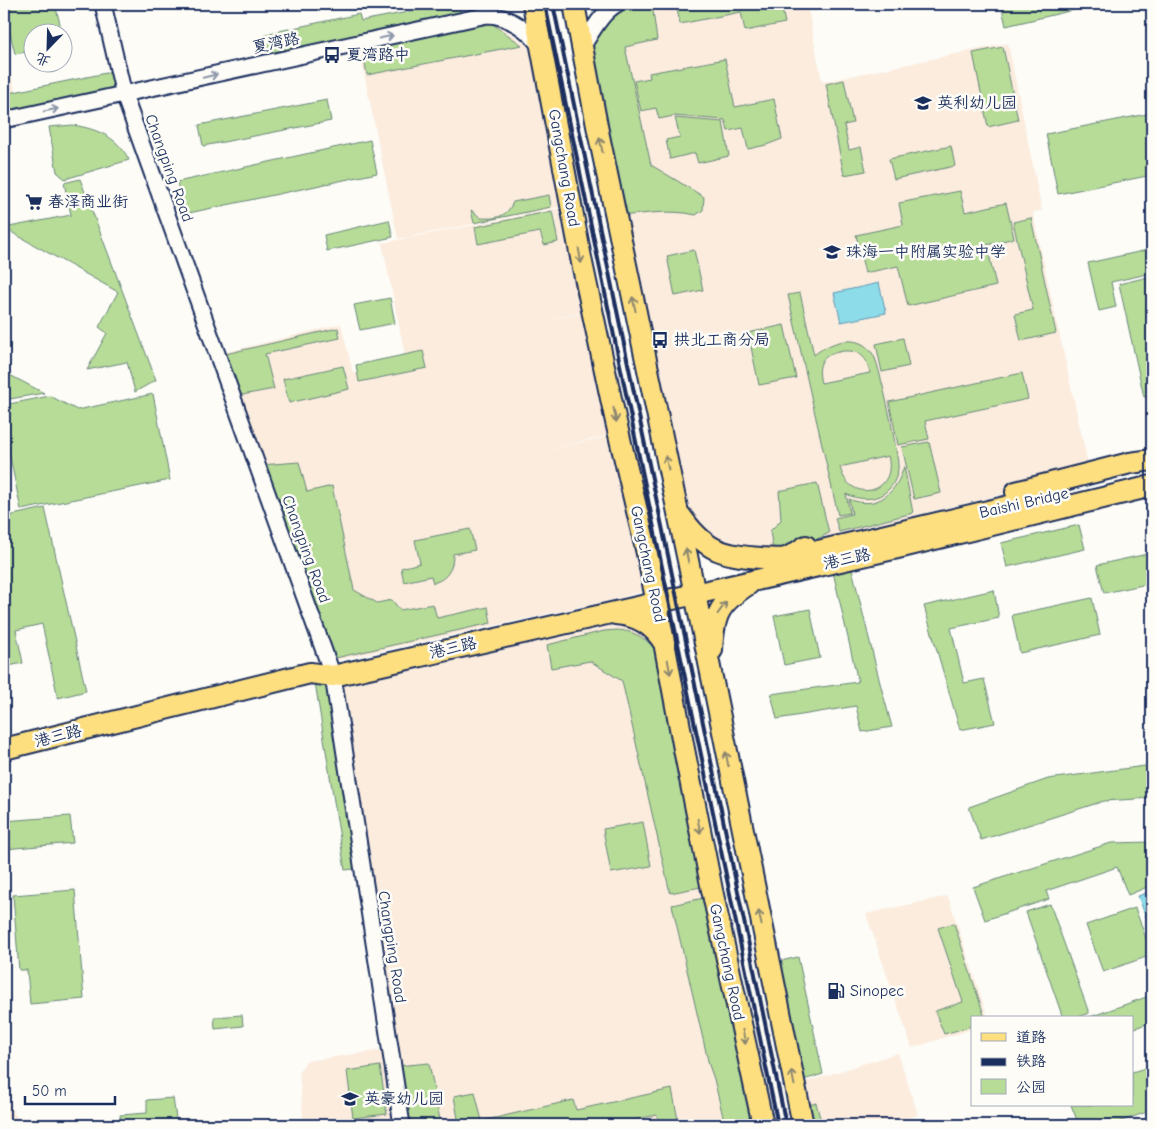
<svg xmlns="http://www.w3.org/2000/svg" width="1156" height="1129" viewBox="0 0 1156 1129" font-family="'Comic Neue','LXGW WenKai TC',sans-serif">
  <rect width="100%" height="100%" fill="#fdfcf7"/>
  <filter id="ink" filterUnits="userSpaceOnUse"><feTurbulence type="fractalNoise" baseFrequency=".02" numOctaves="2"/><feDisplacementMap in="SourceGraphic" scale="10" xChannelSelector="R" yChannelSelector="G"/><feConvolveMatrix kernelMatrix="1 2 1 2 8 2 1 2 1" color-interpolation-filters="sRGB"/></filter>
  <g filter="url(#ink)">
    <path fill="#fbecde" d="M 617,4 L 807,4 L 822,82 L 1008,43 L 1042,211 L 1034,212 L 1033,214 L 1090,473 L 817,540 L 784,558 L 742,556 L 692,531 L 636,309 L 598,22 Z
      M 487,17 L 542,55 L 569,205 L 398,239 L 358,44 Z
      M 4,41 L 21,116 L 4,119 Z
      M 570,206 L 591,311 L 542,321 L 591,312 L 617,433 L 531,454 L 617,434 L 653,588 L 621,598 L 329,662 L 218,354 L 341,324 L 353,373 L 406,360 L 382,243 Z
      M 656,603 L 758,1125 L 403,1125 L 334,677 Z
      M 948,896 L 988,1018 L 972,1018 L 972,1029 L 912,1048 L 866,914 Z
      M 390,1049 L 402,1125 L 304,1125 L 299,1072 L 306,1061 Z
      M 898,1053 L 918,1115 L 885,1125 L 804,1125 L 796,1085 Z
      M 4,1094 L 21,1125 L 4,1125 Z"/>
    <path fill="#b7dc97" stroke="#69867a" fill-rule="evenodd" d="M 16,4 L 55,4 L 62,32 L 32,32 L 32,51 L 15,54 L 4,7 Z
      M 450,4 L 459,4 L 461,18 L 270,59 L 265,34 L 359,14 L 361,21 Z
      M 622,4 L 652,4 L 657,40 L 625,47 L 651,165 L 704,197 L 703,210 L 696,215 C 671,209 645,214 619,216 L 584,47 Z
      M 676,4 L 807,4 L 782,9 L 785,23 L 745,31 L 741,12 L 680,24 Z
      M 1001,4 L 1099,4 L 1006,26 Z
      M 487,20 L 522,45 L 367,75 L 362,46 Z
      M 1003,47 L 1018,120 L 988,127 L 973,53 Z
      M 725,59 L 735,107 L 774,99 L 782,139 L 766,145 L 748,149 L 743,128 L 728,131 L 725,120 L 674,116 L 659,119 L 656,108 L 641,111 L 634,81 L 650,78 L 649,73 Z
      M 116,71 L 120,93 L 4,117 L 4,94 Z
      M 844,80 L 853,123 L 844,125 L 849,150 L 861,147 L 866,171 L 844,175 L 826,84 Z
      M 327,100 L 331,121 L 203,146 L 199,125 Z
      M 1152,113 L 1152,175 L 1058,194 L 1046,134 Z
      M 675,118 L 723,122 L 729,156 L 698,163 L 695,153 L 670,159 L 666,140 L 680,137 Z
      M 73,125 C 97,129 118,137 129,160 L 65,179 L 57,172 L 49,127 Z
      M 370,140 L 377,173 L 184,214 L 177,182 Z
      M 951,146 L 955,166 L 894,179 L 889,159 Z
      M 80,179 L 156,380 L 135,392 L 127,362 L 87,370 L 107,333 L 99,327 L 118,292 L 4,228 L 71,215 L 64,183 Z
      M 960,191 L 965,212 L 1006,203 L 1014,238 L 987,245 L 996,286 L 908,306 L 898,266 L 865,273 L 856,235 L 903,225 L 899,203 Z
      M 549,195 L 551,207 L 474,223 L 471,210 L 481,218 C 496,219 507,217 513,202 Z
      M 552,211 L 558,242 L 544,245 L 540,232 L 478,244 L 475,227 Z
      M 1031,218 L 1056,333 L 1021,341 L 1015,314 L 1033,310 L 1013,222 Z
      M 389,220 L 393,237 L 327,251 L 324,235 Z
      M 1152,249 L 1152,273 L 1111,282 L 1116,307 L 1099,311 L 1088,263 Z
      M 694,250 L 703,290 L 675,296 L 667,256 Z
      M 1152,276 L 1152,395 L 1144,397 L 1119,284 Z
      M 800,293 L 814,355 C 826,345 848,335 864,345 C 867,347 872,352 874,356 C 880,367 900,459 898,469 C 894,496 870,505 846,494 L 850,513 L 838,515 L 788,295 ZM 844,351 C 860,350 867,357 870,373 L 821,383 C 816,362 823,354 844,351 ZM 888,456 C 898,494 849,505 840,467 Z
      M 390,298 L 395,323 L 360,330 L 354,305 Z
      M 784,325 L 796,378 L 759,385 L 748,333 Z
      M 338,328 L 340,338 L 265,354 L 274,389 L 237,396 L 221,355 Z
      M 903,338 L 909,366 L 882,372 L 876,344 Z
      M 423,351 L 427,368 L 359,382 L 356,365 Z
      M 343,366 L 349,389 L 289,403 L 283,379 Z
      M 4,372 L 44,393 L 4,400 Z
      M 1022,373 L 1028,399 L 925,421 L 929,439 L 898,445 L 889,402 Z
      M 153,394 L 170,480 L 21,510 L 4,428 L 4,405 L 50,396 L 77,410 Z
      M 929,442 L 941,493 L 914,499 L 902,447 Z
      M 299,462 L 307,492 L 332,486 L 354,590 L 377,603 L 392,600 L 400,610 L 433,604 L 437,618 L 488,607 L 491,623 L 331,659 L 261,465 Z
      M 904,466 L 913,513 L 839,532 L 835,518 L 852,514 L 849,499 C 878,511 897,492 904,466 Z
      M 817,483 L 829,533 L 784,556 L 774,556 L 770,531 L 781,520 L 779,491 Z
      M 45,508 L 86,691 L 58,698 L 42,624 L 16,630 L 23,663 L 4,667 L 4,612 L 10,611 L 4,580 L 4,517 Z
      M 1079,525 L 1085,549 L 1007,567 L 1001,543 Z
      M 470,529 L 475,550 L 453,554 C 453,568 448,579 433,583 L 431,576 L 404,582 L 401,568 L 420,563 L 415,540 Z
      M 1152,553 L 1152,583 L 1104,593 L 1097,565 Z
      M 852,569 L 880,683 L 892,727 L 862,732 L 856,706 L 777,719 L 771,694 L 858,682 L 833,572 Z
      M 994,590 L 999,618 L 951,628 L 964,683 L 984,679 L 995,723 L 960,730 L 924,606 Z
      M 1092,598 L 1100,635 L 1020,653 L 1012,615 Z
      M 810,609 L 820,658 L 784,665 L 774,616 Z
      M 617,630 C 637,631 651,641 661,659 L 706,886 L 670,893 L 622,681 L 590,661 L 551,668 L 547,645 L 604,631 Z
      M 314,676 L 330,679 L 361,868 L 345,870 Z
      M 1152,765 L 1152,798 L 1104,801 L 981,840 L 969,807 L 1048,779 Z
      M 70,816 L 73,843 L 4,849 L 4,821 Z
      M 643,822 L 651,866 L 611,873 L 603,829 Z
      M 1152,842 L 1152,885 L 1128,895 L 1117,867 L 1046,891 L 1049,899 L 985,920 L 973,887 L 1111,843 Z
      M 75,890 L 84,999 L 30,1004 L 27,970 L 19,970 L 13,895 Z
      M 708,897 L 754,1125 L 725,1125 L 714,1079 L 709,1065 L 672,905 Z
      M 1050,904 L 1089,1013 L 1075,1018 L 1063,1018 L 1026,912 Z
      M 1135,908 L 1152,955 L 1103,972 L 1086,925 Z
      M 954,923 L 985,1018 L 972,1018 L 972,1026 L 944,1034 L 935,1011 L 963,1002 L 938,928 Z
      M 798,957 L 823,1074 L 797,1082 L 772,963 Z
      M 1152,995 L 1152,1022 L 1132,1029 L 1132,1018 L 1087,1018 Z
      M 242,1015 L 243,1026 L 215,1029 L 214,1017 Z
      M 429,1063 L 441,1125 L 406,1125 L 397,1066 Z
      M 380,1066 L 387,1114 L 353,1118 L 347,1071 Z
      M 1152,1066 L 1152,1108 L 1144,1113 L 1110,1125 L 1079,1125 L 1071,1105 L 1132,1105 L 1132,1072 Z
      M 672,1089 L 679,1125 L 660,1125 L 657,1115 L 607,1125 L 459,1125 L 454,1096 L 475,1092 L 482,1121 L 573,1100 L 576,1110 Z
      M 173,1098 L 177,1125 L 121,1125 L 120,1115 L 147,1113 L 147,1100 Z
      M 816,1103 L 822,1125 L 805,1125 L 801,1107 Z"/>
    <path fill="#8ddce9" stroke="#5f97b1" d="M 879,283 L 886,313 L 841,322 L 834,293 Z
      M 1152,891 L 1152,933 L 1138,896 Z"/>
    <g fill="none" stroke-linecap="round" stroke-linejoin="round">
      <g stroke="#1b2f5e" stroke-width="19">
        <path id="minor" d="M 103,4 L 124,95 L 333,676 L 402,1125
          M 582,47 C 592,32 601,13 617,4
          M 4,120 L 487,15 C 507,15 532,31 541,49"/>
      </g>
      <g stroke="#1b2f5e" stroke-width="24">
        <path id="major" d="M 533,4 L 582,263 L 616,422 L 649,562 L 684,749 L 712,890 L 763,1125
          M 574,4 L 598,131 L 695,594 L 803,1125
          M 1016,492 L 1130,463 L 1152,460
          M 680,515 C 704,549 720,556 762,558 C 769,558 779,560 786,558 C 793,555 800,550 806,546
          M 797,556 L 1039,499
          M 615,614 C 636,615 653,625 664,643
          M 712,650 C 714,615 718,604 749,584
          M 4,749 L 310,673 L 333,676 L 902,547 L 1152,486"/>
      </g>
      <use href="#minor" stroke="#fdfcf7" stroke-width="15"/>
      <use href="#major" stroke="#fedf80" stroke-width="20"/>
      <path stroke="#1b2f5e" stroke-width="4" d="M 545,4 L 778,1125
        M 553,4 C 630,378 710,751 786,1125"/>
    </g>
    <defs><path id="oneway-shaft" d="M-6 0H5M1.5-3L5.5 0L1.5 3" fill="none" stroke-width="1.6" stroke-linecap="round" stroke-linejoin="round" transform="scale(1.25)"/></defs>
    <g stroke="#8c96aa">
      <use href="#oneway-shaft" transform="translate(386 37) rotate(-12)"/>
      <use href="#oneway-shaft" transform="translate(210 76) rotate(-13)"/>
      <use href="#oneway-shaft" transform="translate(51 110) rotate(-12)"/>
    </g>
    <g stroke="#8c876f">
      <use href="#oneway-shaft" transform="translate(601 145) rotate(-102)"/>
      <use href="#oneway-shaft" transform="translate(580 256) rotate(80)"/>
      <use href="#oneway-shaft" transform="translate(634 304) rotate(-102)"/>
      <use href="#oneway-shaft" transform="translate(615 415) rotate(78)"/>
      <use href="#oneway-shaft" transform="translate(667 463) rotate(-102)"/>
      <use href="#oneway-shaft" transform="translate(687 556) rotate(-102)"/>
      <use href="#oneway-shaft" transform="translate(722 608) rotate(-54)"/>
      <use href="#oneway-shaft" transform="translate(669 667) rotate(80)"/>
      <use href="#oneway-shaft" transform="translate(727 759) rotate(-101)"/>
      <use href="#oneway-shaft" transform="translate(699 826) rotate(79)"/>
      <use href="#oneway-shaft" transform="translate(760 918) rotate(-102)"/>
      <use href="#oneway-shaft" transform="translate(744 1037) rotate(78)"/>
      <use href="#oneway-shaft" transform="translate(793 1078) rotate(-101)"/>
    </g>
  </g>
  <defs>
    <g id="bus-bare" transform="scale(1.35)"><path d="M-5-6H5V4H4V6H2V4H-2V6H-4V4H-5ZM-3.5-4V0h7V-4ZM-3.5 1.2v1.5H-2V1.2ZM2 1.2v1.5H3.5V1.2Z" fill="#1b2f5e" stroke="#fdfcf7" stroke-width="2.5" paint-order="stroke"/></g>
    <g id="school-bare" transform="scale(1.35)"><path d="M0-5L7-2L0 1L-7-2ZM-4 1L0 2.5L4 1V4Q0 6-4 4Z" fill="#1b2f5e" stroke="#fdfcf7" stroke-width="2.5" paint-order="stroke"/></g>
    <g id="supermarket-bare" transform="scale(1.35)"><path d="M-6-5.5h2.5l.6 2H6L4.5 2H-2.5L-4.4-4H-6ZM-1.5 3.2a1.3 1.3 0 1 0 .1 0ZM3 3.2a1.3 1.3 0 1 0 .1 0Z" fill="#1b2f5e" stroke="#fdfcf7" stroke-width="2.5" paint-order="stroke"/></g>
    <g id="fuel-bare" transform="scale(1.35)"><path d="M-5.5-6h7V0h2V4h1.3V-2.5L3-4.5l.8-.8L6-3V5H2.5V1h-1V6h-7ZM-4.2-4.7v3.2H.2V-4.7Z" fill="#1b2f5e" stroke="#fdfcf7" stroke-width="2.5" paint-order="stroke"/></g>
  </defs>
  <g fill-rule="evenodd">
    <use href="#bus-bare" x="332" y="55"/>
    <use href="#school-bare" x="923" y="103"/>
    <use href="#supermarket-bare" x="34" y="202"/>
    <use href="#school-bare" x="832" y="252"/>
    <use href="#bus-bare" x="660" y="340"/>
    <use href="#fuel-bare" x="836" y="991"/>
    <use href="#school-bare" x="350" y="1099"/>
  </g>
  <g text-anchor="middle" dominant-baseline="central" stroke-width="5" stroke-linejoin="round" paint-order="stroke">
    <g font-size="16" fill="#1b2f5e" stroke="#fdfcf7">
      <text transform="translate(276 43) rotate(-12)">夏湾路</text>
      <text transform="translate(169 168) rotate(70)">Changping Road</text>
      <text transform="translate(564 168) rotate(80)">Gangchang Road</text>
      <text transform="translate(1024 503) rotate(-13)">Baishi Bridge</text>
      <text transform="translate(306 549) rotate(70)">Changping Road</text>
      <text transform="translate(847 559) rotate(-12)">港三路</text>
      <text transform="translate(648 564) rotate(78)">Gangchang Road</text>
      <text transform="translate(453 648) rotate(-13)">港三路</text>
      <text transform="translate(58 736) rotate(-14)">港三路</text>
      <text transform="translate(392 947) rotate(81)">Changping Road</text>
      <text transform="translate(727 962) rotate(78)">Gangchang Road</text>
    </g>
    <g font-size="16" fill="#1b2f5e" stroke="#fdfcf7" text-anchor="start">
      <text x="346" y="55">夏湾路中</text>
      <text x="937" y="103">英利幼儿园</text>
      <text x="48" y="202">春泽商业街</text>
      <text x="846" y="252">珠海一中附属实验中学</text>
      <text x="674" y="340">拱北工商分局</text>
      <text x="850" y="991">Sinopec</text>
      <text x="364" y="1099">英豪幼儿园</text>
    </g>
  </g>
  <rect width="1156" height="1129" fill="none" stroke="#fdfcf7" stroke-width="20"/>
  <rect x="10" y="10" width="1136" height="1109" fill="none" stroke="#1b2f5e" stroke-width="2" filter="url(#ink)"/>
  <rect x="971" y="1016" width="162" height="90" fill="#fdfcf7" stroke="#a3aaba"/>
  <rect x="981" y="1033" width="25" height="8" fill="#fedf80" stroke="#a3aaba"/>
  <text x="1016" y="1042" font-size="15" fill="#1b2f5e">道路</text>
  <rect x="981" y="1058" width="25" height="8" fill="#1b2f5e" stroke="#a3aaba"/>
  <text x="1016" y="1066" font-size="15" fill="#1b2f5e">铁路</text>
  <rect x="981" y="1079" width="25" height="15" fill="#b7dc97" stroke="#a3aaba"/>
  <text x="1016" y="1092" font-size="15" fill="#1b2f5e">公园</text>
  <g transform="translate(48 48) rotate(203)"><circle r="24" fill="#fdfcf7" stroke="#a3aaba"/>
  <path d="M0-4L9 19L0 12L-9 19Z" fill="#1b2f5e"/>
  <text y="-8" font-size="14" font-weight="bold" text-anchor="middle" fill="#1b2f5e">北</text>
  </g>
  <path d="M25 1096v8h90v-8" fill="none" stroke="#1b2f5e" stroke-width="2.5"/>
  <text x="32" y="1096" font-size="15" fill="#1b2f5e" stroke="#fdfcf7" stroke-width="4" paint-order="stroke">50 m</text>
</svg>
